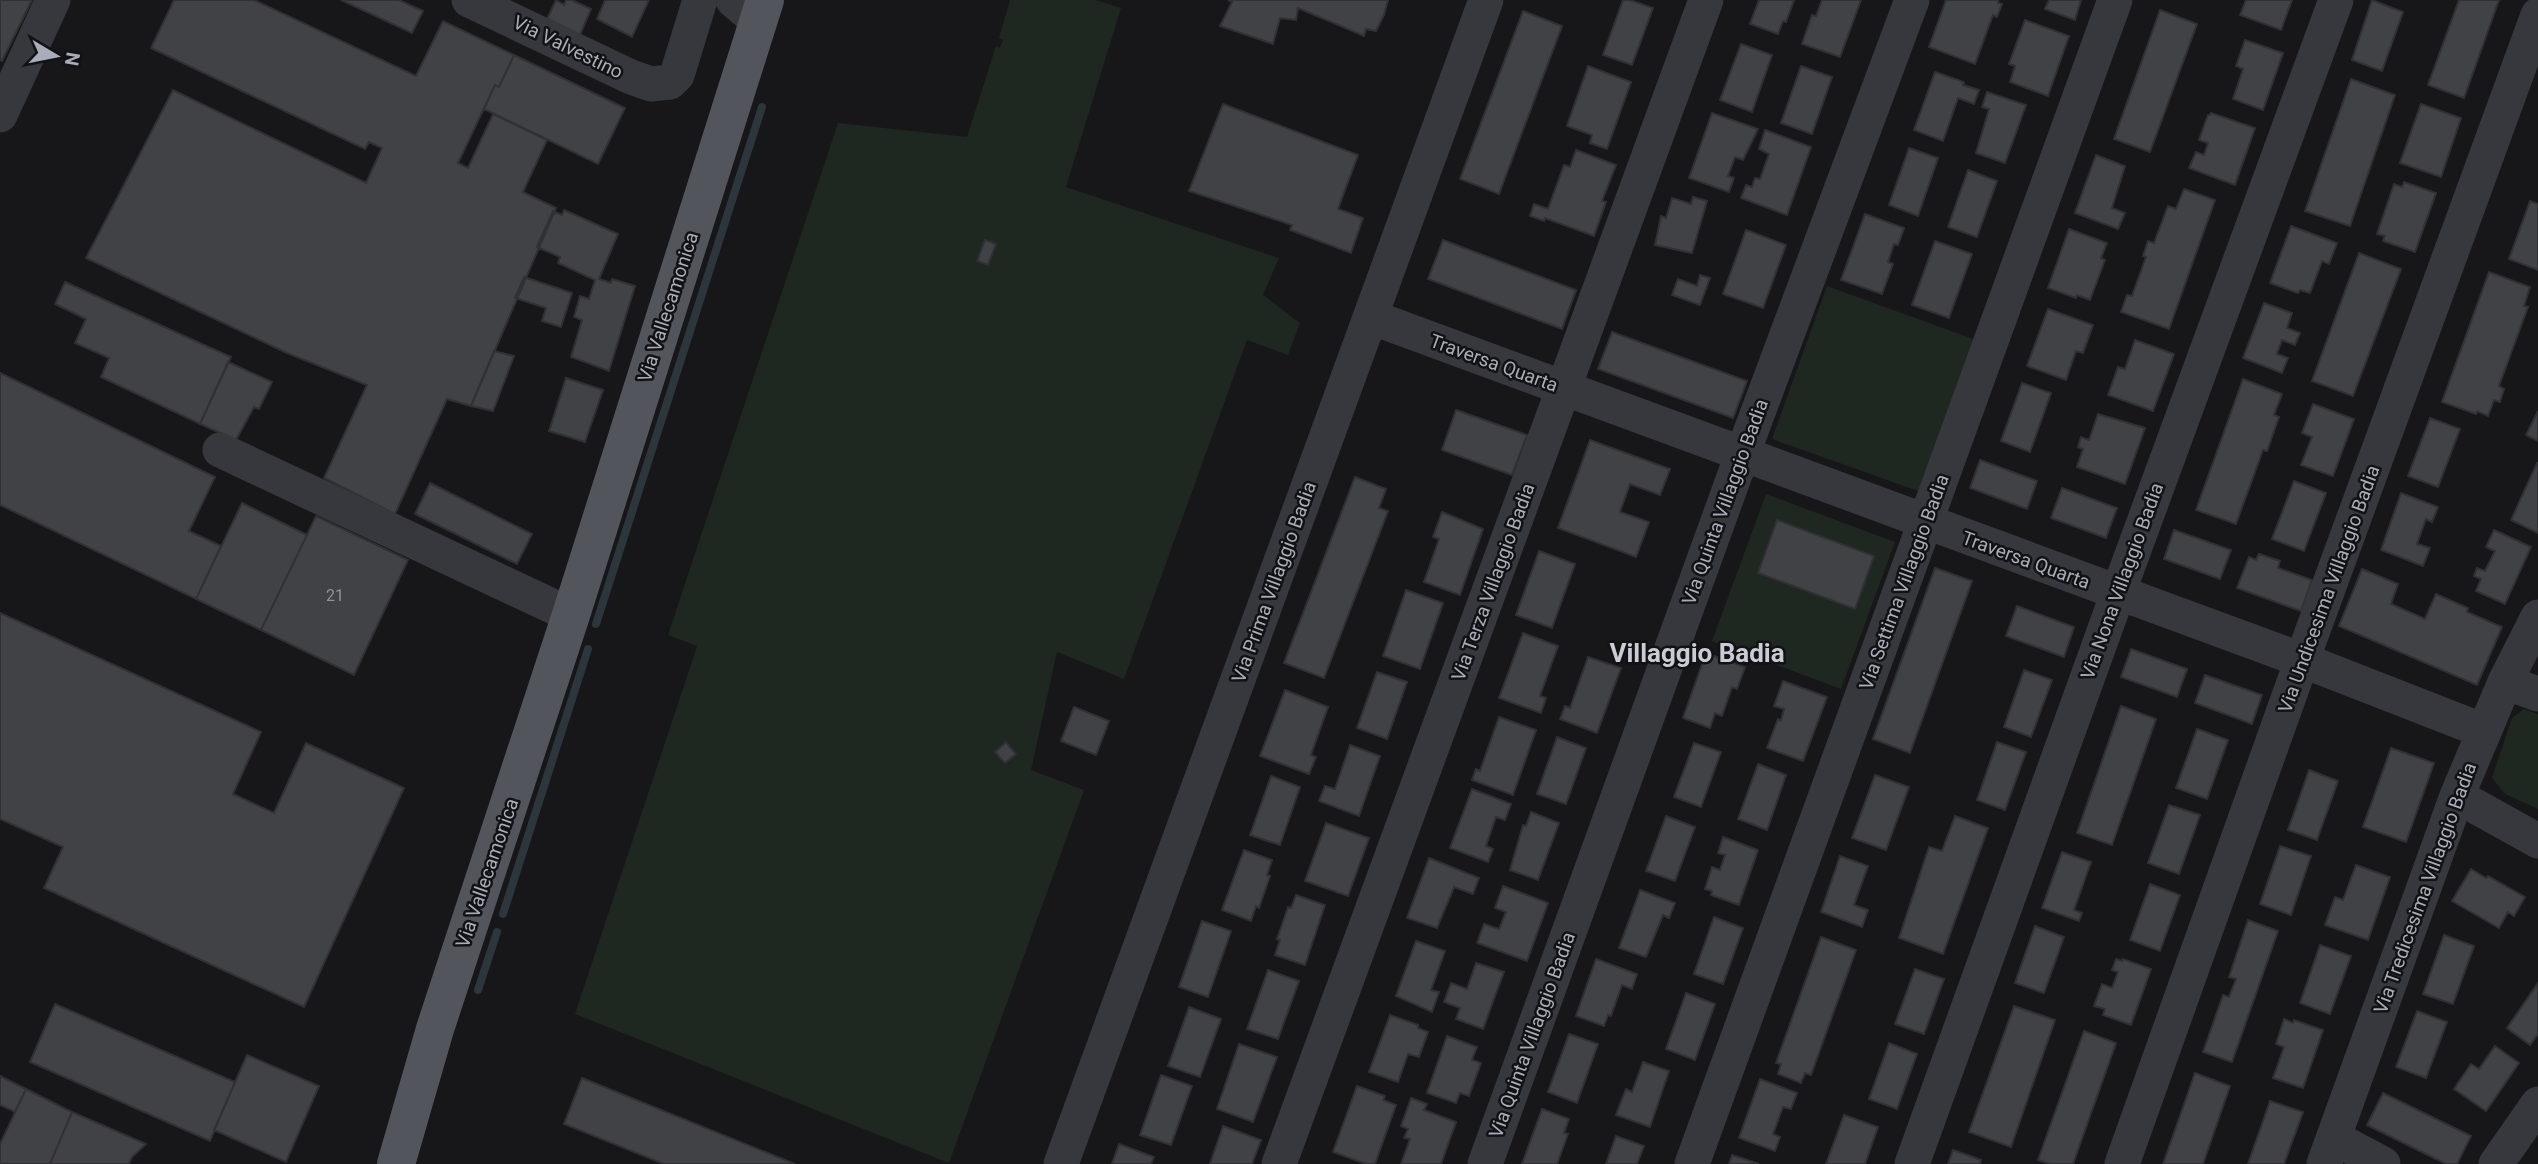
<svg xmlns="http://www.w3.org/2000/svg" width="2538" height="1164" viewBox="0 0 2538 1164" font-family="Roboto,sans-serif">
  <rect width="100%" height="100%" fill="#171719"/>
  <path fill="#1e2720" d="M 1010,0 L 1096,0 L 1121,8 L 1066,187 L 1279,258 L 1263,295 L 1300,323 L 1288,355 L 1247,340 L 1124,679 L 1057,652 L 1031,770 L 1084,790 L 949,1163 L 575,1014 L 697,646 L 668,635 L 838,123 L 967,137 L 996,46 L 1000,48 L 1003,40 L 999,38 Z
    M 1827,286 L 1976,340 L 1921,492 L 1772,439 Z
    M 1766,494 L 1895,542 L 1841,689 L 1712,641 Z
    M 2524,709 L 2538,714 L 2538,809 L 2505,794 L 2492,778 L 2512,718 Z"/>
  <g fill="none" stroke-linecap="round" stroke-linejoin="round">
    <path stroke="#2c363d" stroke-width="8" d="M 596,624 L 762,107
      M 503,914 L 588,649
      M 478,990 L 497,932"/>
  </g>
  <path fill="#414246" stroke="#313035" stroke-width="2" d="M 0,0 L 32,0 L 2,61 L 0,60 Z
    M 174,0 L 254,0 L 416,76 L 443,21 L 514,55 L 499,87 L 495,85 L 458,163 L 468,168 L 493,114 L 547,140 L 523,192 L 556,208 L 471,406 L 447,399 L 395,514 L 324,478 L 367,385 L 287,353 L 86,258 L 173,90 L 366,183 L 382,148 L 369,142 L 365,149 L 151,48 Z
    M 341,0 L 399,0 L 423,11 L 412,33 Z
    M 556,0 L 564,5 L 566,0 L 572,0 L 591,9 L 580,35 L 547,19 Z
    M 605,0 L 649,0 L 632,37 L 597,19 Z
    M 1228,0 L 1388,0 L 1384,15 L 1376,31 L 1366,29 L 1364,36 L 1298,8 L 1296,20 L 1280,18 L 1273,44 L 1220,26 L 1232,2 Z
    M 1623,0 L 1630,0 L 1653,8 L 1632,65 L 1603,55 Z
    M 1759,0 L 1794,0 L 1786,22 L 1783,21 L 1778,34 L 1750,24 Z
    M 1822,0 L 1861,0 L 1840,57 L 1802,44 L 1812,15 L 1816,16 Z
    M 1946,0 L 1998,0 L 1998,3 L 2002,4 L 1997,17 L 1993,15 L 1975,64 L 1929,47 Z
    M 2049,0 L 2081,0 L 2075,20 L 2045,9 Z
    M 2246,0 L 2292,0 L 2281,30 L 2240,15 Z
    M 2372,0 L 2403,12 L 2382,71 L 2352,60 Z
    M 2459,0 L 2499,0 L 2464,98 L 2428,85 Z
    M 2160,10 L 2197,24 L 2150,152 L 2114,139 Z
    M 1523,11 L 1562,26 L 1499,194 L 1460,179 Z
    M 2025,20 L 2069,36 L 2048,96 L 2010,82 L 2015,66 L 2009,64 Z
    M 2245,40 L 2283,53 L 2263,110 L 2233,99 L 2243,69 L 2236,66 Z
    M 1741,44 L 1772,55 L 1752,112 L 1720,100 Z
    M 514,55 L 625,108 L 598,164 L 484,109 L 495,85 L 499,87 Z
    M 1588,66 L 1631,82 L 1607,149 L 1590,143 L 1592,135 L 1567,126 Z
    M 1801,66 L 1832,77 L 1812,134 L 1781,123 Z
    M 1935,72 L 1964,82 L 1963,85 L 1979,90 L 1974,104 L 1958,98 L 1943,141 L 1914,130 Z
    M 2351,79 L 2395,95 L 2350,226 L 2305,211 Z
    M 1987,92 L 2026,105 L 2005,163 L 1976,153 L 1989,109 L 1982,107 Z
    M 1223,104 L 1358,155 L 1338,209 L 1363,218 L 1351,253 L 1290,230 L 1292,225 L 1189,191 Z
    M 2421,104 L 2461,118 L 2441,177 L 2400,163 Z
    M 1712,113 L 1758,129 L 1743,160 L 1735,157 L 1728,176 L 1734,178 L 1729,192 L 1689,178 Z
    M 2211,113 L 2255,128 L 2235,185 L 2189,168 L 2196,152 L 2204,155 L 2208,143 L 2199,140 L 2208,115 L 2210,115 Z
    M 1765,130 L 1811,147 L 1787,215 L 1741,198 L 1746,185 L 1752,187 L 1755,178 L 1760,179 L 1769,154 L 1759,149 Z
    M 1909,148 L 1938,158 L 1918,216 L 1889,205 Z
    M 1576,150 L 1616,165 L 1602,201 L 1606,202 L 1594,236 L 1545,218 L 1544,221 L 1530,216 L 1534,204 L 1548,209 L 1564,165 L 1570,167 Z
    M 2096,155 L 2125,166 L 2112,208 L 2125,213 L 2118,229 L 2075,213 Z
    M 1968,170 L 1997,181 L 1977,237 L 1948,227 Z
    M 2404,182 L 2436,193 L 2415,252 L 2383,241 L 2385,236 L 2377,234 L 2394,184 L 2402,187 Z
    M 2184,189 L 2215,200 L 2169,329 L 2121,312 L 2127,295 L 2132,296 L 2146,257 L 2143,256 L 2148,241 L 2154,243 L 2168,206 L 2176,209 Z
    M 1693,197 L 1707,201 L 1692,253 L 1655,245 L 1661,216 L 1666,218 L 1672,198 L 1691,204 Z
    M 2530,201 L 2538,204 L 2538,270 L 2509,259 Z
    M 564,210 L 618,234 L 599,279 L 611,283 L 612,279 L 635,286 L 609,371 L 571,357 L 582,320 L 574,317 L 580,296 L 589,299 L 595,280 L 558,263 L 560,257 L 537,247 L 553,211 L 562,215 Z
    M 1865,214 L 1904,228 L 1898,245 L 1894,244 L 1888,262 L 1893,264 L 1882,294 L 1841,280 Z
    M 2291,226 L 2337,243 L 2329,264 L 2322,261 L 2310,293 L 2300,290 L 2298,293 L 2270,283 Z
    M 2069,229 L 2107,243 L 2101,258 L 2105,260 L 2090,300 L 2077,295 L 2076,298 L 2048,288 Z
    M 1746,230 L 1786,245 L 1763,308 L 1723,294 Z
    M 985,240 L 996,244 L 988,265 L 977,261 Z
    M 1443,240 L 1576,290 L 1562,329 L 1428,279 Z
    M 1935,241 L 1972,254 L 1949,318 L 1912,305 Z
    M 2359,253 L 2401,269 L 2353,396 L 2312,381 Z
    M 2489,272 L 2530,287 L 2524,306 L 2528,307 L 2499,386 L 2504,389 L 2500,402 L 2494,400 L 2488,416 L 2477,411 L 2476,414 L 2442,402 Z
    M 1700,275 L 1710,278 L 1700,305 L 1672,295 L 1678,279 L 1697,286 Z
    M 524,277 L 572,293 L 561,327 L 542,321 L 546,308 L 515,298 Z
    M 65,282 L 231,357 L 200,424 L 101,377 L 109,358 L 75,343 L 86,319 L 55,304 Z
    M 2264,303 L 2292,313 L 2287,328 L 2300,333 L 2295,345 L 2282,340 L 2277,354 L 2288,358 L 2282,373 L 2243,358 Z
    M 2048,309 L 2093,325 L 2083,353 L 2076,351 L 2066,380 L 2027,366 Z
    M 1612,332 L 1747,381 L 1733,418 L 1598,369 Z
    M 2135,340 L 2174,354 L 2153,411 L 2108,395 L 2118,367 L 2125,369 Z
    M 494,351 L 514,356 L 493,411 L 471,406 Z
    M 228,362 L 272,382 L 259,409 L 254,407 L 236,440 L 200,424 Z
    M 0,373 L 215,477 L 189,531 L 221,546 L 196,599 L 0,505 Z
    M 566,378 L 603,390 L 585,442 L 549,431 Z
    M 2243,379 L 2282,394 L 2274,415 L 2279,417 L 2267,451 L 2263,450 L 2236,524 L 2196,510 Z
    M 2022,383 L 2051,393 L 2030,452 L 2001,441 Z
    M 2313,404 L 2354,419 L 2333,476 L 2301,465 L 2312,437 L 2302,433 Z
    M 1456,410 L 1527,435 L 1512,475 L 1442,450 Z
    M 2538,411 L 2538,441 L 2526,435 Z
    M 2098,414 L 2145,428 L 2125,484 L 2077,467 L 2083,449 L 2078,447 L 2081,437 L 2089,440 Z
    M 2430,418 L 2460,429 L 2438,487 L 2408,476 Z
    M 1590,440 L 1670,469 L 1660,495 L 1630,484 L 1620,512 L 1649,522 L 1636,557 L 1558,528 Z
    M 1980,460 L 2037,481 L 2027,509 L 1970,488 Z
    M 2537,463 L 2538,463 L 2538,533 L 2511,520 Z
    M 1355,477 L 1386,489 L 1379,508 L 1388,511 L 1324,678 L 1284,663 Z
    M 2294,481 L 2326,493 L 2304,551 L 2272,539 Z
    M 430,483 L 532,534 L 517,564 L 415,514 Z
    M 2062,488 L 2117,508 L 2106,538 L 2051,518 Z
    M 2401,493 L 2438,507 L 2432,522 L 2426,519 L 2417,544 L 2430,548 L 2423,566 L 2381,550 Z
    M 242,503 L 307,535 L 261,630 L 196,599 Z
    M 1442,512 L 1483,529 L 1460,595 L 1424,582 L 1439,539 L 1433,537 Z
    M 316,516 L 408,560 L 354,675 L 261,630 Z
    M 1777,520 L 1874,556 L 1855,609 L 1758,573 Z
    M 2174,530 L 2231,550 L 2220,579 L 2164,559 Z
    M 2494,530 L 2531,547 L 2505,604 L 2476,591 L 2481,579 L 2474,576 L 2477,568 L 2485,571 L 2495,551 L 2486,547 Z
    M 1539,551 L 1575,564 L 1552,628 L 1516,615 Z
    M 2259,554 L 2280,561 L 2278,568 L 2312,580 L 2301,611 L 2237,588 L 2249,557 L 2256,560 Z
    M 1935,568 L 1972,581 L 1910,753 L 1873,739 Z
    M 2362,569 L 2398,584 L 2391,604 L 2425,619 L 2436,594 L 2468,608 L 2467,612 L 2502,627 L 2477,685 L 2339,626 Z
    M 1406,590 L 1443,603 L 1420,669 L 1383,656 Z
    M 2017,606 L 2074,627 L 2064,657 L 2006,636 Z
    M 0,613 L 261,732 L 233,794 L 274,813 L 306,743 L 404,788 L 304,1007 L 44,888 L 63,847 L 0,819 Z
    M 1523,633 L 1558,646 L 1540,696 L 1546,698 L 1541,713 L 1499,698 Z
    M 2131,649 L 2187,669 L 2177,697 L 2121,677 Z
    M 1706,653 L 1745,667 L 1737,689 L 1732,687 L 1722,716 L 1715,713 L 1710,728 L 1683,718 Z
    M 1588,657 L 1621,668 L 1597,733 L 1560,719 L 1565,706 L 1570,708 Z
    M 2024,670 L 2052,680 L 2031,737 L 2004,727 Z
    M 1377,672 L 1407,682 L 1387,739 L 1357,728 Z
    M 2205,675 L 2262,695 L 2252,724 L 2195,703 Z
    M 1783,681 L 1827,697 L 1803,761 L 1767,748 L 1778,719 L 1781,721 L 1784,709 L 1774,706 Z
    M 1285,690 L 1328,707 L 1311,755 L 1316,757 L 1309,774 L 1260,756 Z
    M 2121,706 L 2156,719 L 2112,845 L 2077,833 Z
    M 1074,707 L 1109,721 L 1096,755 L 1061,741 Z
    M 1499,717 L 1536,730 L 1513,795 L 1472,780 L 1476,769 L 1480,771 Z
    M 2197,729 L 2228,740 L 2207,799 L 2176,788 Z
    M 1557,737 L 1586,748 L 1566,804 L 1537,794 Z
    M 1006,742 L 1016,754 L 1005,763 L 995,752 Z
    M 1997,742 L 2026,752 L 2005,810 L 1977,800 Z
    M 1694,743 L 1721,752 L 1701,807 L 1674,797 Z
    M 1350,745 L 1380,756 L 1359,816 L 1319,801 L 1325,786 L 1335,789 Z
    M 2391,748 L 2434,763 L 2406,842 L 2363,827 Z
    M 1758,764 L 1786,775 L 1767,830 L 1738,819 Z
    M 2309,770 L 2338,781 L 2317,840 L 2288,830 Z
    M 1875,775 L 1909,787 L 1886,850 L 1852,838 Z
    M 1271,776 L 1300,787 L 1280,845 L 1250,835 Z
    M 1472,789 L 1511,804 L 1505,820 L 1496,817 L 1486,846 L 1493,849 L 1488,862 L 1450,848 Z
    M 2169,805 L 2200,815 L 2179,874 L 2148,863 Z
    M 1531,812 L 1559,823 L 1538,880 L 1510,870 L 1523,825 L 1526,826 Z
    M 1666,816 L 1695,827 L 1675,881 L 1646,871 Z
    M 1955,816 L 1988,828 L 1943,954 L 1899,938 L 1929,847 L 1942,851 Z
    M 1326,823 L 1369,838 L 1348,896 L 1305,881 Z
    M 1723,837 L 1758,850 L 1739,905 L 1711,895 L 1712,891 L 1705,889 L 1712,867 L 1720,870 L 1725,855 L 1718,853 Z
    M 2280,846 L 2311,856 L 2291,915 L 2260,904 Z
    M 1244,850 L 1272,860 L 1267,875 L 1270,876 L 1259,908 L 1256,906 L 1251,921 L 1222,910 Z
    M 2062,852 L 2091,862 L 2074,910 L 2082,913 L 2079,921 L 2042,908 Z
    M 1840,856 L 1868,866 L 1854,905 L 1868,910 L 1862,927 L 1821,912 Z
    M 1429,858 L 1479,878 L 1473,894 L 1454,887 L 1437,928 L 1407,918 Z
    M 2356,865 L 2390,877 L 2368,940 L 2325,925 L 2335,897 L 2343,900 Z
    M 2471,869 L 2486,878 L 2488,876 L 2525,897 L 2514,916 L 2508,912 L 2499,928 L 2452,901 Z
    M 2150,884 L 2180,895 L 2160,951 L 2130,940 Z
    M 1503,886 L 1548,903 L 1527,961 L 1477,943 L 1484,924 L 1499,929 L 1506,912 L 1495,908 Z
    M 1640,890 L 1675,903 L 1669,918 L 1663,915 L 1646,957 L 1619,948 Z
    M 1296,895 L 1325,905 L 1305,965 L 1275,955 L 1280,940 L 1277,939 L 1288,907 L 1291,908 Z
    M 1714,917 L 1743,928 L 1723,984 L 1694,974 Z
    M 2248,920 L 2278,931 L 2232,1062 L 2203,1052 L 2223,995 L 2229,997 L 2236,979 L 2229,977 Z
    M 1202,921 L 1231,931 L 1208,997 L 1179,987 Z
    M 2035,926 L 2064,937 L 2044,993 L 2015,983 Z
    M 2444,935 L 2474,946 L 2453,1004 L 2423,994 Z
    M 1821,937 L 1856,950 L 1811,1075 L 1805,1073 L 1801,1083 L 1778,1074 L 1781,1064 L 1776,1063 Z
    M 1416,941 L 1445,951 L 1431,990 L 1439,992 L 1432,1012 L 1396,996 Z
    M 2320,945 L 2351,956 L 2330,1014 L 2300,1003 Z
    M 1596,959 L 1637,974 L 1632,989 L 1622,985 L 1611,1016 L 1608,1015 L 1604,1026 L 1576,1016 Z
    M 2116,959 L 2122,961 L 2123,959 L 2151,969 L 2131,1025 L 2103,1015 L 2105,1009 L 2094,1006 L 2102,984 L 2112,988 L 2118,972 L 2112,970 Z
    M 1476,963 L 1504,972 L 1483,1029 L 1456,1019 L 1460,1008 L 1444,1002 L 1451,983 L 1467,989 Z
    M 1915,969 L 1944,979 L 1924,1034 L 1895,1024 Z
    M 1268,970 L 1299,981 L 1278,1039 L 1247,1029 Z
    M 2538,983 L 2538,1034 L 2530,1045 L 2507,1028 Z
    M 1686,993 L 1715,1004 L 1695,1060 L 1666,1049 Z
    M 55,1004 L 235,1082 L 210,1141 L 30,1062 Z
    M 2014,1006 L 2055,1020 L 2011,1147 L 1969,1132 Z
    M 1189,1007 L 1221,1019 L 1200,1077 L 1168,1066 Z
    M 2417,1011 L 2447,1022 L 2426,1078 L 2396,1067 Z
    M 1390,1015 L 1418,1025 L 1418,1028 L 1428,1032 L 1419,1057 L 1408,1054 L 1398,1082 L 1369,1072 Z
    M 2284,1019 L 2293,1023 L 2294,1020 L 2323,1030 L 2303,1088 L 2273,1078 L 2284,1047 L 2276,1044 Z
    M 2084,1031 L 2116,1043 L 2073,1164 L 2050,1164 L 2038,1160 Z
    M 1569,1034 L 1598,1044 L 1577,1103 L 1548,1092 Z
    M 1447,1036 L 1477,1047 L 1472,1060 L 1481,1063 L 1469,1096 L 1460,1093 L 1456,1103 L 1427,1093 Z
    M 1889,1043 L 1917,1054 L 1897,1109 L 1869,1099 Z
    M 1239,1044 L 1277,1057 L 1253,1122 L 1217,1109 Z
    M 2495,1046 L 2519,1063 L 2486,1111 L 2454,1089 L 2471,1064 L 2479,1069 Z
    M 247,1055 L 319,1086 L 286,1162 L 214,1130 Z
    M 1643,1062 L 1669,1071 L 1650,1127 L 1616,1115 L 1626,1089 L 1632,1092 Z
    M 2195,1073 L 2230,1086 L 2203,1164 L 2163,1164 Z
    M 1161,1075 L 1192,1086 L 1171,1145 L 1140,1135 Z
    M 0,1076 L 26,1089 L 15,1112 L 0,1105 Z
    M 582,1078 L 795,1164 L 664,1164 L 564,1124 Z
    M 1760,1079 L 1797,1093 L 1791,1109 L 1783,1107 L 1773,1134 L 1780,1137 L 1775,1151 L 1739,1138 Z
    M 1357,1086 L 1385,1096 L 1383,1100 L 1396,1105 L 1375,1164 L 1366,1164 L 1333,1152 Z
    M 26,1089 L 72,1112 L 50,1164 L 0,1164 L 0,1144 Z
    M 2383,1093 L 2471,1136 L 2457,1164 L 2446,1164 L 2367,1125 Z
    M 1411,1098 L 1427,1104 L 1424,1110 L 1456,1122 L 1441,1164 L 1401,1164 L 1410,1139 L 1404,1138 L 1408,1129 L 1401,1126 Z
    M 2270,1101 L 2303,1112 L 2284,1164 L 2248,1164 Z
    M 1542,1109 L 1569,1119 L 1564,1133 L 1568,1134 L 1557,1164 L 1522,1164 Z
    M 72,1112 L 146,1144 L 132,1157 L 129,1164 L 50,1164 Z
    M 1844,1115 L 1878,1127 L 1865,1164 L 1826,1164 Z
    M 1223,1126 L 1261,1140 L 1252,1164 L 1210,1164 Z
    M 1616,1136 L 1644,1146 L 1637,1164 L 1606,1164 Z
    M 1119,1144 L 1154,1157 L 1151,1164 L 1112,1164 Z
    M 1953,1150 L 1981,1160 L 1980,1164 L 1948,1164 Z
    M 1732,1155 L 1759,1164 L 1729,1164 Z"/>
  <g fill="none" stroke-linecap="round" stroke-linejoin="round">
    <path stroke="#37383e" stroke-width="35" d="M 469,0 L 631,77 L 651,84 L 670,82 L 677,75 L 700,0
      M 733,0 L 758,21
      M 0,115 L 53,0
      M 1371,317 L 2302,660 L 2484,731
      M 220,450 L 571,615
      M 2505,682 L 2538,694
      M 2457,796 L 2538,841
      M 2334,1138 L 2383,1164
      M 1061,1164 L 1486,0
      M 1279,1164 L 1706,0
      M 1485,1164 L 1742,455 L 1912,0
      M 1692,1164 L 2115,0
      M 1912,1164 L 2118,593 L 2336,0
      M 2122,1164 L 2302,660 L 2538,15
      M 2324,1164 L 2457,796 L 2505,682 L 2538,617
      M 2496,1164 L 2538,1104"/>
    <path stroke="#53555d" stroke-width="38" d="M 396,1164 L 435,1029 L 571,615 L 765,0"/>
  </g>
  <g text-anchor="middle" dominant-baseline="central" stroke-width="5" stroke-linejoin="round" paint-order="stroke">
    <g font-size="16" fill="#8e929c">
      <text x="335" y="595">21</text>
    </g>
    <g font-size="19" fill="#a8adb9" stroke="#121214">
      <text transform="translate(568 47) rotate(26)">Via Valvestino</text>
      <text transform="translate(668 307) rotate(-72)">Via Vallecamonica</text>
      <text transform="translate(1494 363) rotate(20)">Traversa Quarta</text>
      <text transform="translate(1725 502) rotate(-70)">Via Quinta Villaggio Badia</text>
      <text transform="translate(2026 560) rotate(20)">Traversa Quarta</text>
      <text transform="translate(2122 581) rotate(-70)">Via Nona Villaggio Badia</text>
      <text transform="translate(1274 582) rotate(-70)">Via Prima Villaggio Badia</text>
      <text transform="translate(1493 582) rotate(-70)">Via Terza Villaggio Badia</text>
      <text transform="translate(1904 582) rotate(-70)">Via Settima Villaggio Badia</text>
      <text transform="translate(2329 589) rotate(-70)">Via Undicesima Villaggio Badia</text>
      <text transform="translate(487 873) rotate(-71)">Via Vallecamonica</text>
      <text transform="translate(2425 888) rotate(-70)">Via Tredicesima Villaggio Badia</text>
      <text transform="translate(1532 1035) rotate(-70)">Via Quinta Villaggio Badia</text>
    </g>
    <g font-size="26" font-weight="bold" fill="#c9ccd5" stroke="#121214">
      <text x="1697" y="653">Villaggio Badia</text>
    </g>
  </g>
  <g transform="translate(56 56) rotate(100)" stroke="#121214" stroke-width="5" paint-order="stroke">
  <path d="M0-5L12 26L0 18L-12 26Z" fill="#a8adb9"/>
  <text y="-10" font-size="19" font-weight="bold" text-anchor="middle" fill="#a8adb9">N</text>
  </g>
</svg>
